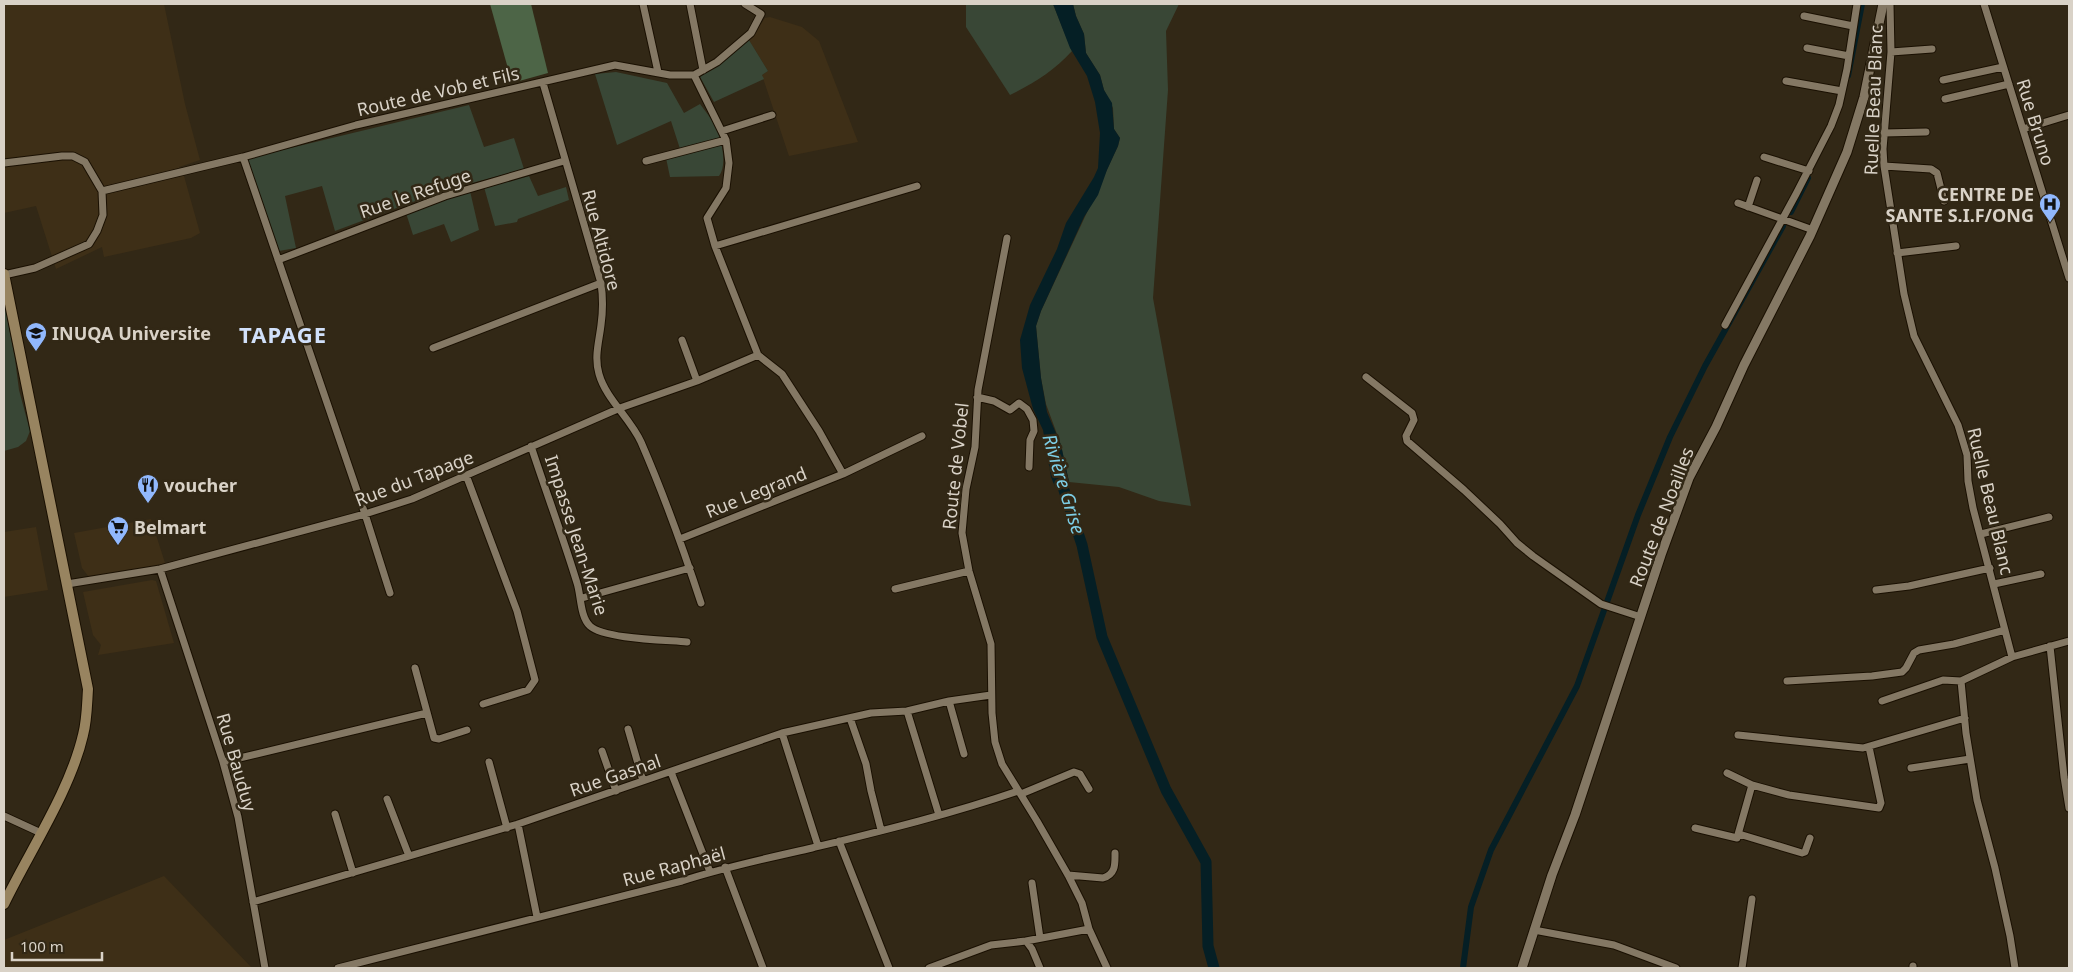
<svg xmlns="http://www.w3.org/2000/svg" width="2073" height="972" viewBox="0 0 2073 972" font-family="'Noto Sans',sans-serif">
  <rect width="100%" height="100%" fill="#322816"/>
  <path fill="#3e2f17" d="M 4,4 L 164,4 L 185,104 L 200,160 L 179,167 L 184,176 L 200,233 L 191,238 L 104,257 L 102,247 L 56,269 L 36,206 L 4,213 Z
    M 770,17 L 802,27 L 819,41 L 858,142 L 789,156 L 762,75 L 768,71 L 749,40 L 765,18 Z
    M 151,519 L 165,563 L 156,566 L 89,577 L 82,568 L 74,533 Z
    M 36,527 L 48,590 L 4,597 L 4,532 Z
    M 152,580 L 156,581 L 174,643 L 98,655 L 101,645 L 93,635 L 83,592 Z
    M 164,876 L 251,967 L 4,968 L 4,940 Z"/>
  <path fill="#394736" d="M 966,4 L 1053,4 L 1072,51 C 1054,71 1034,83 1010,95 L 966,27 Z
    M 1073,4 L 1179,4 L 1166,31 L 1168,90 L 1153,298 L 1191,506 L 1159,501 L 1119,487 L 1069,482 L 1061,445 L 1046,404 L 1041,378 L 1036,326 L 1041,311 L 1118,146 L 1120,138 L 1114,129 L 1113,108 L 1104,90 L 1100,75 L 1086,53 L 1084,34 L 1076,16 Z
    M 749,40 L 768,71 L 762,75 L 764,79 L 714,102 L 700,77 Z
    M 616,72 L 667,83 L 684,113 L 700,104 C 705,111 711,118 715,125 C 721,137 728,165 719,176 L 670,177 L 666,158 L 681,152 L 671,121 L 617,145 L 595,74 Z
    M 469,105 L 484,147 L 514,138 L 524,169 L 442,191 L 335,231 L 322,186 L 285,196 L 296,248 L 273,252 L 241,160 Z
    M 529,176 L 538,196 L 566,187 L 569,200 L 518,219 L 517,222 L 495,226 L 484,187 Z
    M 470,191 L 479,230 L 451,242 L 444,224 L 413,235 L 406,213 Z
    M 4,301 L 15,359 L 19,390 L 30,431 L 26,441 L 18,447 L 4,451 Z"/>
  <path fill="#4d6547" d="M 490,4 L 531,4 L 548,73 L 512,83 Z"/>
  <path fill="#051f25" d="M 1053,4 L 1073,4 L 1076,16 L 1084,34 L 1086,53 L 1100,75 L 1104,90 L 1112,103 L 1114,129 L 1120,138 L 1118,146 L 1107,170 L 1098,195 L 1084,217 L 1041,311 L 1036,326 L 1041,378 L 1047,412 L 1061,445 L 1069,482 L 1064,496 L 1055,487 L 1051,477 L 1043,430 L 1033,409 L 1022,368 L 1020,340 L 1030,305 L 1057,249 L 1066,223 L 1094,177 L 1098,168 L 1100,133 L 1095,102 L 1087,76 L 1070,48 Z"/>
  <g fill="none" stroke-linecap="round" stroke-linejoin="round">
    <path stroke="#051f25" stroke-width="6" d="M 1848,76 L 1862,4
      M 1791,212 L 1808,178
      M 1463,968 L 1471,907 L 1491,850 L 1577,686 L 1638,515 L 1670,437 L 1705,366 L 1783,226"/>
    <path stroke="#051f25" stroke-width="11" d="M 1060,478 L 1082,545 L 1102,637 L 1166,790 L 1206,862 L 1208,946 L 1214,968"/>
    <g stroke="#1a1002" stroke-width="9">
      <path id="minor" d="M 643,4 L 658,72
        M 690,4 L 703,70
        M 1890,4 L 1891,52 L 1883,149 L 1884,166 L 1904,294 L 1914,336 L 1958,425 L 1967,455 L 1968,481 L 1973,508 L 2012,657
        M 1984,4 L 2069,278
        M 1804,16 L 1853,26
        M 1807,48 L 1849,56
        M 1891,52 L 1932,49
        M 694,75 L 726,140 L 729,163 L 726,188 L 707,218 L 715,246 L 758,355 L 782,374 L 819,431 L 843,474
        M 1943,80 L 2003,67
        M 1786,81 L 1842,91
        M 543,83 L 601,283 C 603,297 603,311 601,325 C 599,342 594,357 599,374 C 606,399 630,418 641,442 C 664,495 683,548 701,603
        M 1945,99 L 2009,84
        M 2023,129 L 2069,115
        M 722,131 L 772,115
        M 1884,133 L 1926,132
        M 243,157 L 365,514 L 390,593
        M 1764,157 L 1809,171
        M 646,161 L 726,140
        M 4,163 L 62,156 L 73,156 L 85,162 L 102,191 L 103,215 L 97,231 L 89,244 L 35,268 L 4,275
        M 1884,166 L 1931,169 L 1937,173 L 1944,201
        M 102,191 L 243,157 L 356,125 L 615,65 L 670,75 L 694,75 L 717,62 L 751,33 L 761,14 L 745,4
        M 1738,203 L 1813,230
        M 1748,207 L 1757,180
        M 1007,238 L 978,390 L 975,447 L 966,489 L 962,533 L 969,571 L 991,644 L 992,713 L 995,742 L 1002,764 L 1037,821 L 1068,875 L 1082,903 L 1089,929 L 1107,968
        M 715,246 L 917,186
        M 1897,253 L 1956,246
        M 278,260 L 445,196 L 564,161
        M 1725,325 L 1796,194 L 1831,126 L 1839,105 L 1847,69 L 1857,4
        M 682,340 L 697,381
        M 433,348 L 601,283
        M 1366,377 L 1412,413 L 1414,420 L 1406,436 L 1407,441 L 1464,490 L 1500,524 L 1517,543 L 1533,556 L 1601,604 L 1641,617
        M 977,397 L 994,401 L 1010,410 L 1019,403 L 1027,409 L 1033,420 L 1034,431 L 1030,440 L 1029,467
        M 531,446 C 546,492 563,537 577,583 C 581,595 580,617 590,626 C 604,639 666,640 687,642
        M 466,475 L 517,611 L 535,680 L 528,690 L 483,704
        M 1981,534 L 2049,517
        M 680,539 L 843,474 L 922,436
        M 160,569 L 223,762 L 238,817 L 265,968
        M 67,584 L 160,569 L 365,514 L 412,499 L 620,408 L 697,381 L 758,355
        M 1994,584 L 2041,574
        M 895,589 L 969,571
        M 1876,590 L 1909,586 L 1990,568
        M 582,598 L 690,568
        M 2050,646 L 2064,777 L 2069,808
        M 415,668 L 434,738 L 439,739 L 467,730
        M 1787,681 L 1872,676 L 1902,672 L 1906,668 L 1914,653 L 1919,650 L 1954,644 L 2005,630
        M 1961,681 L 1966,733 L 1977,800 L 1995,868 L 2010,936 L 2015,968
        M 949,701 L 964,754
        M 1882,701 L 1943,680 L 1961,681 L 2012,657 L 2069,641
        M 907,711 L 939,815
        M 850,718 L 866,764 L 871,791 L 881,830
        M 628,729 L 643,781
        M 782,733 L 818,846
        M 1738,735 L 1863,748 L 1965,718
        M 602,751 L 616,791
        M 223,762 L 427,713
        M 489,762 L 507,828
        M 1911,768 L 1970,759
        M 671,772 L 710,872
        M 1727,773 L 1752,785 L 1789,795 L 1879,808 L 1881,803 L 1869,747
        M 1021,794 L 1074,772 L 1080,774 L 1089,789
        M 387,799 L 409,856
        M 335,814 L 353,873
        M 4,816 L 41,833
        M 518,824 L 537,917
        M 1695,828 L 1737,838 L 1752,785
        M 1739,834 L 1802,853 L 1805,852 L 1810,838
        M 839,841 L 889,968
        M 725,867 L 763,968
        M 1068,875 L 1103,878 C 1116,874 1115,864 1115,853
        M 1032,883 L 1040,938
        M 253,902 L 518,824 L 782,733 L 871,713 L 907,711 L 949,701 L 991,695
        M 1534,930 L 1614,945 L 1676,968
        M 1026,941 L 1089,929
        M 1913,966 L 1913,968
        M 338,968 L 682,881 C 725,867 768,858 812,848 C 881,831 951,814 1018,791
        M 929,968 L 991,945 L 1026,941 L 1032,949 L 1040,968
        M 1742,968 L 1752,899"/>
    </g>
    <g stroke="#1a1002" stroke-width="11">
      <path id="tertiary" d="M 1522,968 L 1552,875 L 1575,815 L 1661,555 L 1689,478 L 1716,427 L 1744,365 L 1810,236 L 1847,152 L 1864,97 L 1883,4"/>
    </g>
    <g stroke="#1a1002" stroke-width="12">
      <path id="secondary" d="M 4,274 L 88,689 C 87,704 87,720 83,735 C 70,791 29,852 4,904"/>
    </g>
    <use href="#minor" stroke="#847864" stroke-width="7"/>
    <use href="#tertiary" stroke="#847864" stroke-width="9"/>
    <use href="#secondary" stroke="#988460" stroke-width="10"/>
  </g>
  <defs>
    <g id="hospital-pin" transform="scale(1.125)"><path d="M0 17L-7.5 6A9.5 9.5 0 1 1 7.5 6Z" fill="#91b8fd" stroke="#322816"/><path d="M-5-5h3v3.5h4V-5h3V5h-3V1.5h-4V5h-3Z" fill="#111"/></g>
    <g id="school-pin" transform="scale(1.125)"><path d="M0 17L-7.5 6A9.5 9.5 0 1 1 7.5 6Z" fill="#91b8fd" stroke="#322816"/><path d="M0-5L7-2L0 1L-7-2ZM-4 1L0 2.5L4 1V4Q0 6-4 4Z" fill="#111"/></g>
    <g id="restaurant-pin" transform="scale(1.125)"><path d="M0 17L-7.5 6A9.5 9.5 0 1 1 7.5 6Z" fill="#91b8fd" stroke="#322816"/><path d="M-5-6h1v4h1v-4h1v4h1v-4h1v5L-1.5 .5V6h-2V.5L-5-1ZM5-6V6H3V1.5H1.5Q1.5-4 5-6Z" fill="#111"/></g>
    <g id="supermarket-pin" transform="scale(1.125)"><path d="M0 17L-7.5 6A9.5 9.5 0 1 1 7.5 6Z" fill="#91b8fd" stroke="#322816"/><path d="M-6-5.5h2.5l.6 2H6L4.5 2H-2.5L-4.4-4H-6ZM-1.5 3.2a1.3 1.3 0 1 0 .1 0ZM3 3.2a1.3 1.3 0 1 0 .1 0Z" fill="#111"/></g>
  </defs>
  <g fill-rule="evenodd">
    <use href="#hospital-pin" x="2050" y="204"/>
    <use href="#school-pin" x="36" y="333"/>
    <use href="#restaurant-pin" x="148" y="485"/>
    <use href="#supermarket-pin" x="118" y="527"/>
  </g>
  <g text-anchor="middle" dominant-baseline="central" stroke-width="5" stroke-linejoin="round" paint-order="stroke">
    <g font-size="18" fill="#d9d2c7" stroke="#322816">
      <text transform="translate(438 91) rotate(-13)">Route de Vob et Fils</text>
      <text transform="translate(1873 100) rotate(-88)">Ruelle Beau Blanc</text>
      <text transform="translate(2036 122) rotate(73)">Rue Bruno</text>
      <text transform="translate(415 193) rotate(-19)">Rue le Refuge</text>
      <text transform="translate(602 240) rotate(75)">Rue Altidore</text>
      <text transform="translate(955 466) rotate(-84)">Route de Vobel</text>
      <text transform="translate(414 478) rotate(-21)">Rue du Tapage</text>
      <text transform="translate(756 492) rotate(-22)">Rue Legrand</text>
      <text transform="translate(1991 501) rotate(77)">Ruelle Beau Blanc</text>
      <text transform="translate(1661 517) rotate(-69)">Route de Noailles</text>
      <text transform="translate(577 535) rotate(72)">Impasse Jean-Marie</text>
      <text transform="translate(237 762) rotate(74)">Rue Bauduy</text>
      <text transform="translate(615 775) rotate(-19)">Rue Gasnal</text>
      <text transform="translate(674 866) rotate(-15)">Rue Raphaël</text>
    </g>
    <g font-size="18" font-weight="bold" fill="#d9d2c7" stroke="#322816" text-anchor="start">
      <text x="2034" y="194" text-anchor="end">CENTRE DE<tspan x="2034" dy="21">SANTE S.I.F/ONG</tspan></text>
      <text x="52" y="333">INUQA Universite</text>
      <text x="164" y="485">voucher</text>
      <text x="134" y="527">Belmart</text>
    </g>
    <g font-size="19" font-style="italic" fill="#7dcee6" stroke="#322816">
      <text transform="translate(1064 484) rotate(73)">Rivière Grise</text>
    </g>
    <g font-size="22" font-weight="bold" letter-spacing="1" fill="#d1e0fa" stroke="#322816">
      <text x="283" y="334">TAPAGE</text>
    </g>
  </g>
  <rect width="2073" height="972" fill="none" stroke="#d9d2c7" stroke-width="10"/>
  <path d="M12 952v8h90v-8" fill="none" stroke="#d9d2c7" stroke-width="2.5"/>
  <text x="20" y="952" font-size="15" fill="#d9d2c7" stroke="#322816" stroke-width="4" paint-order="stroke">100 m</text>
</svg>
